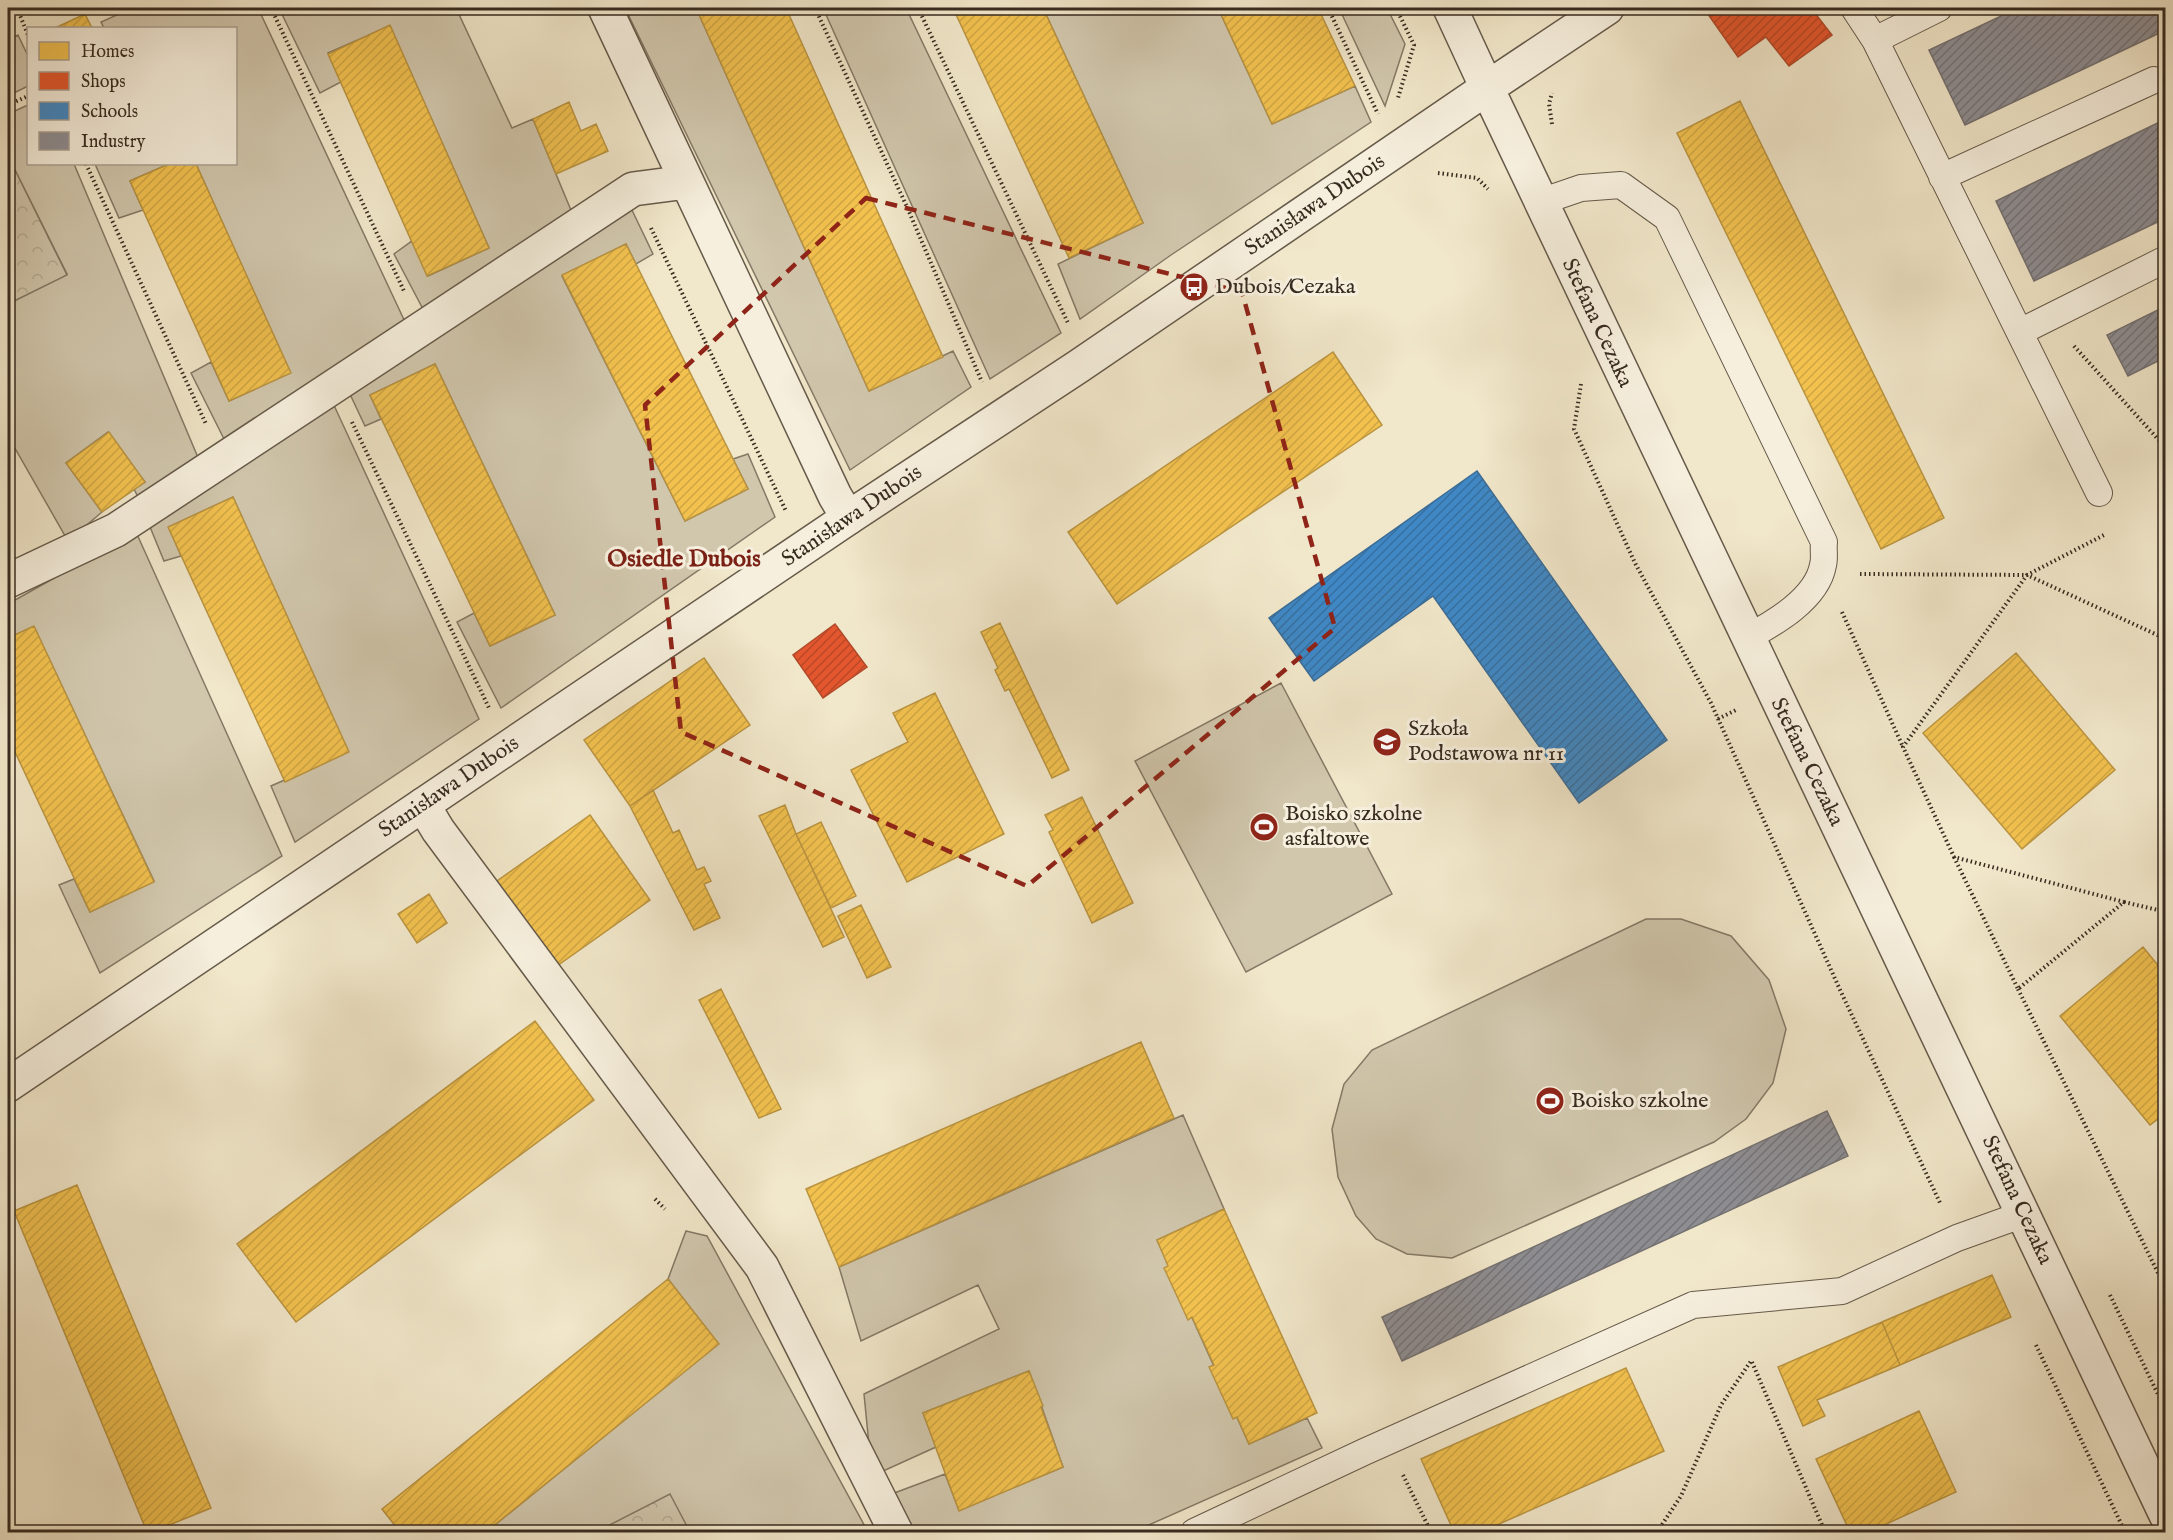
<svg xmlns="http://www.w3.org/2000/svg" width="2173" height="1540" viewBox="0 0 2173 1540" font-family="'IM FELL English',serif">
  <defs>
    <pattern id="park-crowns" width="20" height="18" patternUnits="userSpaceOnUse" patternTransform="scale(1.5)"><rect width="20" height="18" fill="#d1c7ad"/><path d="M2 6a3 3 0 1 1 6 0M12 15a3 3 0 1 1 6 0" fill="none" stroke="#b4ab95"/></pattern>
    <pattern id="homes-hatch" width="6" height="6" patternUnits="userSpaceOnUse" patternTransform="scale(1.5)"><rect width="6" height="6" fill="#f2c14e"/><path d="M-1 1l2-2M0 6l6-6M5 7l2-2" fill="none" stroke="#d0a644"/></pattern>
    <pattern id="shops-hatch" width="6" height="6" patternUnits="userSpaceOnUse" patternTransform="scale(1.5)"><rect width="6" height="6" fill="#e4572e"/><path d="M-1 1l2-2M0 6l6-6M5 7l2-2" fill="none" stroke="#ba4827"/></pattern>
    <pattern id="schools-hatch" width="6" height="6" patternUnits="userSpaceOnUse" patternTransform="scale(1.5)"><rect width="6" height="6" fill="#3f88c5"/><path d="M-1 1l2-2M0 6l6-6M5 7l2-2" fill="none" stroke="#366fa0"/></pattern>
    <pattern id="industry-hatch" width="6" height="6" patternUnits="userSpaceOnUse" patternTransform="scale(1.5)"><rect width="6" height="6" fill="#8d8d92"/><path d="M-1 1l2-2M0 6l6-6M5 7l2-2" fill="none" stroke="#747377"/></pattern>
  </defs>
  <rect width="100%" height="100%" fill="#f1e7ca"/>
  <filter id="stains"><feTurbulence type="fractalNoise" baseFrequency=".00333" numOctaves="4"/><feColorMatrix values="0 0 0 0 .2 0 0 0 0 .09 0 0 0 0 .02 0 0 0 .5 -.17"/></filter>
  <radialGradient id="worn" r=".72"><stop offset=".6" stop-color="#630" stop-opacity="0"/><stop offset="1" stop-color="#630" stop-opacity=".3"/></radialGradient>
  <path fill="#d1c7ad" stroke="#847966" stroke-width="1.5" d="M 132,8 L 258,8 L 406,324 L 225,441 L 191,373 L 211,362 L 229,401 L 290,373 L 196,164 L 236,164 L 236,28 L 104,28 L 101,22 Z
    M 279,8 L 456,8 L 512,128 L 533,119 L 573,215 L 424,311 L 394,254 L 412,241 L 428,276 L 489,248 L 390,26 L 328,53 L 341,82 L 320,93 Z
    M 625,8 L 696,8 L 869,391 L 953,351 L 971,387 L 850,470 Z
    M 823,8 L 906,8 L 1061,333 L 990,379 Z
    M 1043,8 L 1218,8 L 1272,124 L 1355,86 L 1371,122 L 1171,255 L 1080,319 L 1058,264 L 1143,223 Z
    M 1339,8 L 1387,8 L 1405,44 L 1385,106 Z
    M 18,35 L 28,56 L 28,86 L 8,96 L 8,40 Z
    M 28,105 L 28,164 L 74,164 L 202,467 L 139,499 L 134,489 L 145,482 L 108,432 L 66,463 L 102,512 L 68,541 L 8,436 L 8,304 L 67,274 L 10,160 L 8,161 L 8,114 Z
    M 95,164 L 169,164 L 130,181 L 143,210 L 119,218 Z
    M 631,208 L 653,254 L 636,264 L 626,244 L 562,276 L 685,521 L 748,489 L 733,459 L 748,454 L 775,517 L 501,708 L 457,622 L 474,613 L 490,646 L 555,615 L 435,364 L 370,395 L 381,419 L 365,426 L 348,390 Z
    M 332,401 L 479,719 L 295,842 L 271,786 L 348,752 L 233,497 L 169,527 L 181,556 L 164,561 L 148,522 Z
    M 136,532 L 282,856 L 100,973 L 59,885 L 74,879 L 90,912 L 154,881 L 34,627 L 8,638 L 8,604 Z
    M 1281,683 L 1392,894 L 1246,972 L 1135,761 Z
    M 1646,919 L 1681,919 L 1731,936 L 1769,980 L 1786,1029 L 1773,1083 L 1746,1119 L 1714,1142 L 1452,1258 L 1407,1254 L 1376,1239 L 1356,1216 L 1338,1177 L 1332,1129 L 1344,1084 L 1372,1050 Z
    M 1183,1115 L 1224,1209 L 1157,1240 L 1249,1444 L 1307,1418 L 1322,1448 L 1133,1532 L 907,1532 L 889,1495 L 945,1474 L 959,1510 L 1063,1467 L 1029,1371 L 923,1413 L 936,1447 L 881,1472 L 869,1445 L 864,1394 L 999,1329 L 978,1285 L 861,1341 L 839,1267 Z
    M 686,1231 L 707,1236 L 868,1532 L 486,1532 L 718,1344 L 668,1279 Z"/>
  <path fill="url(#park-crowns)" stroke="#847966" stroke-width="1.5" d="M 10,160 L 67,275 L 8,304 L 8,161 Z
    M 670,1494 L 690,1532 L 596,1532 Z"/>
  <path fill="url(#homes-hatch)" stroke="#ba9440" stroke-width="1.5" d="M 696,8 L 786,8 L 943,357 L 869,391 Z
    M 953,8 L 1043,8 L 1143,223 L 1069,258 Z
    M 1218,8 L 1318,8 L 1355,86 L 1272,124 Z
    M 85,14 L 92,28 L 55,28 Z
    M 390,25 L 489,248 L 427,276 L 328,54 Z
    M 1740,101 L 1944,518 L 1881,549 L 1677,133 Z
    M 569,102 L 581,131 L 596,124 L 608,151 L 556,174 L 533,119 Z
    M 169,164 L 196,164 L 291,373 L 229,401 L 130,181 Z
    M 626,244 L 748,489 L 685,521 L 562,275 Z
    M 1333,352 L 1382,425 L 1117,604 L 1068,532 Z
    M 435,364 L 555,615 L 490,646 L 370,395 Z
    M 109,432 L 145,482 L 102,512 L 66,463 Z
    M 233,497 L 349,752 L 285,782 L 168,527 Z
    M 1000,623 L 1069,770 L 1052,778 L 1009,689 L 1005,691 L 995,670 L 998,668 L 981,632 Z
    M 34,626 L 154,882 L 90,912 L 8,737 L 8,638 Z
    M 2016,653 L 2115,770 L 2022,849 L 1923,733 Z
    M 704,658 L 750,725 L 630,806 L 584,740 Z
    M 935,693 L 1004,834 L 907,882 L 851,770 L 908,742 L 893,713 Z
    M 653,790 L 673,833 L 679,830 L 697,870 L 704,867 L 711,881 L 704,884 L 720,918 L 694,930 L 630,806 Z
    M 1082,797 L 1133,903 L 1092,923 L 1049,832 L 1053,830 L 1045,815 Z
    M 785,805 L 796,834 L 844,937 L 823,947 L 759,816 Z
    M 590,815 L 650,900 L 557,966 L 497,881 Z
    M 821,822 L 856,896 L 831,908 L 796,834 Z
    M 429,894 L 447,923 L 417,943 L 398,914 Z
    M 861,905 L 891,967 L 867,978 L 838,916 Z
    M 2143,947 L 2166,975 L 2166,1113 L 2150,1125 L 2060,1016 Z
    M 721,989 L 781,1109 L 759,1118 L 699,1000 Z
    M 535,1021 L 594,1100 L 296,1322 L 237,1244 Z
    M 1141,1042 L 1174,1118 L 839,1267 L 806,1189 Z
    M 77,1185 L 211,1508 L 152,1532 L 147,1532 L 14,1211 Z
    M 1224,1209 L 1317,1413 L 1249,1444 L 1237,1417 L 1233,1419 L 1209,1367 L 1214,1365 L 1192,1317 L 1188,1320 L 1164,1268 L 1168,1266 L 1157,1240 Z
    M 1992,1275 L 2011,1317 L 1900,1365 L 1882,1322 Z
    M 668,1279 L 719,1344 L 486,1532 L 400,1532 L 382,1509 Z
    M 1882,1322 L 1900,1365 L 1817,1400 L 1825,1416 L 1803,1426 L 1778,1367 Z
    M 1626,1368 L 1664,1451 L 1481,1532 L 1454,1532 L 1421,1459 Z
    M 1029,1371 L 1043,1406 L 1041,1407 L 1063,1467 L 959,1511 L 923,1413 Z
    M 1919,1411 L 1956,1492 L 1869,1532 L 1850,1532 L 1816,1459 Z"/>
  <path fill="url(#shops-hatch)" stroke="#b04a2a" stroke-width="1.5" d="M 1708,8 L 1811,8 L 1832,35 L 1789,66 L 1766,37 L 1738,57 L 1705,10 Z
    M 835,624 L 867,667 L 823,698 L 793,655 Z"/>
  <path fill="url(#schools-hatch)" stroke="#3d6c94" stroke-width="1.5" d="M 1477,471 L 1667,740 L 1579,803 L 1433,596 L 1314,681 L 1269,618 Z"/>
  <path fill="url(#industry-hatch)" stroke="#737070" stroke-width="1.5" d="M 2018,8 L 2166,8 L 2166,30 L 1965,125 L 1929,50 Z
    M 2166,119 L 2166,218 L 2034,281 L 1996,201 Z
    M 2166,306 L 2166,357 L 2128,376 L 2107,335 Z
    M 1827,1111 L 1848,1156 L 1402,1361 L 1382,1317 Z"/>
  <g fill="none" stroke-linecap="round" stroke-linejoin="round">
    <g stroke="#665a4a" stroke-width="28">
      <path id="service" d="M 1854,8 L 1875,40 L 2099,493
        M 1875,40 L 1939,8
        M 1942,177 L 2154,80
        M 1540,202 L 1581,188 L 1621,185 L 1667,218 L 1824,542 C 1823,549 1825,558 1823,565 C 1817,599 1774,623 1747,638
        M 2020,332 L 2166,259
        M 1194,1532 L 1364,1452 L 1693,1305 L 1842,1291 L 1957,1238 L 2024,1214"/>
    </g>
    <g stroke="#665a4a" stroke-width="36">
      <path id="minor" d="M 605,8 L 835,496 L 848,518
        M 1450,8 L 1487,88 L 1607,8
        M 8,581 L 116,530 L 633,189 L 687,182
        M 423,805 L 438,830 L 762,1267 L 896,1532"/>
    </g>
    <g stroke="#665a4a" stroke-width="36">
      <path id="tertiary" d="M 8,1085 L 848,518 L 1079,366 L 1487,88 L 2166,1515"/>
    </g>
    <path stroke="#372b20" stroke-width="4" stroke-dasharray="1.5 3" stroke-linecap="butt" d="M 17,8 L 28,35
      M 271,8 L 404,291
      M 815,8 L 907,207 L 982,382
      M 918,8 L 1068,323
      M 1328,8 L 1378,114
      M 1396,8 L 1414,45 L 1398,98
      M 8,105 L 28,96
      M 1552,124 L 1549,104 L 1552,93
      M 86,164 L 206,424
      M 1438,173 L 1477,178 L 1488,189
      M 651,228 L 786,511
      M 2074,346 L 2166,448
      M 1581,384 L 1574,429 L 1635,563 L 1711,703 L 1841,992 L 1941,1205
      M 352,422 L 490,710
      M 1860,574 L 2027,575 L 2104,535
      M 1842,612 L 1903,747
      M 1718,719 L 1738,709
      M 1954,857 L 2018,989 L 2124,902 L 1954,857 L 1903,747 L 2027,575 L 2166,639
      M 2124,902 L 2166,912
      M 2018,989 L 2161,1279 L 2166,1275
      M 655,1199 L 665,1209
      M 2110,1295 L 2166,1411
      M 2036,1345 L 2125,1532
      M 1752,1362 L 1825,1532
      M 1403,1475 L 1431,1532
      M 1657,1532 L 1681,1496 L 1721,1405 L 1751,1361"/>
    <use href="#service" stroke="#f6efdd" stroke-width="26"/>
    <use href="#minor" stroke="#f6efdd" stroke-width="33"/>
    <use href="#tertiary" stroke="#f6efdd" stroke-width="33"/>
  </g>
  <path fill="none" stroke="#8f2418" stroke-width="4.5" stroke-dasharray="12 8" stroke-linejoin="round" d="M 866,198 L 1242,292 L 1335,628 L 1027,886 L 681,732 L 645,405 Z"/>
  <defs>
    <g id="bus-disc" transform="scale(1.5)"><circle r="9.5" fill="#8f2418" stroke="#f6efdd"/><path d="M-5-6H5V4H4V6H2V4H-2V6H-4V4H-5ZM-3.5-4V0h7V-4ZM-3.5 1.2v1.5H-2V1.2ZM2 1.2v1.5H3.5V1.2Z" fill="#fff"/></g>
    <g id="school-disc" transform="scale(1.5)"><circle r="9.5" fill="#8f2418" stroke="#f6efdd"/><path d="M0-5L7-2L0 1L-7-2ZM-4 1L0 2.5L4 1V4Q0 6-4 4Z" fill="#fff"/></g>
    <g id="stadium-disc" transform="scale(1.5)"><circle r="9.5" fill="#8f2418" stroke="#f6efdd"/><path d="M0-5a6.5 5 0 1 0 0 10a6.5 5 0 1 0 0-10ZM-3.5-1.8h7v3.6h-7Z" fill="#fff"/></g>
  </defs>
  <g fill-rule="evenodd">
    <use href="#bus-disc" x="1194" y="287"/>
    <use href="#school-disc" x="1387" y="742"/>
    <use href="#stadium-disc" x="1264" y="827"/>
    <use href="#stadium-disc" x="1550" y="1101"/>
  </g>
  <g text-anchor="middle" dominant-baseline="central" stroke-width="6" stroke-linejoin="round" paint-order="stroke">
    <g font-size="22" fill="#372b20" stroke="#f6efdd">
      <text transform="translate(1315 205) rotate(-34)">Stanisława Dubois</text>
      <text transform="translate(1597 323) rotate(65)">Stefana Cezaka</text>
      <text transform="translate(852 516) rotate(-34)">Stanisława Dubois</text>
      <text transform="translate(1807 762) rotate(64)">Stefana Cezaka</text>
      <text transform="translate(449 787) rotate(-34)">Stanisława Dubois</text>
      <text transform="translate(2017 1200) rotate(65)">Stefana Cezaka</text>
    </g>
    <g font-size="22" fill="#372b20" stroke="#f6efdd" text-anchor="start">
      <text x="1215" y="287">Dubois/Cezaka</text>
      <text x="1408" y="729">Szkoła<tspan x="1408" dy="25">Podstawowa nr 11</tspan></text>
      <text x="1285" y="814">Boisko szkolne<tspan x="1285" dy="25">asfaltowe</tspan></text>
      <text x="1571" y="1101">Boisko szkolne</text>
    </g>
    <g font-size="24" font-weight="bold" fill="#7a1f14" stroke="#f6efdd">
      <text x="684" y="559">Osiedle Dubois</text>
    </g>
  </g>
  <rect width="2173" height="1540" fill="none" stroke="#f1e7ca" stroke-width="30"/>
  <rect x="9" y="9" width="2155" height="1522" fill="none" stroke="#372b20" stroke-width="3"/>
  <rect x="15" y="15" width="2143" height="1510" fill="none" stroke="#372b20" stroke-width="1.5"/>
  <rect x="27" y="27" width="210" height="138" fill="#f6efdd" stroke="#aaa191" stroke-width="1.5"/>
  <rect x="39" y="42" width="30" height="18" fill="#f2c14e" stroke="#aaa191" stroke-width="1.5"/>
  <text x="81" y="57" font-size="18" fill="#372b20">Homes</text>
  <rect x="39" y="72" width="30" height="18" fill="#e4572e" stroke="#aaa191" stroke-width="1.5"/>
  <text x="81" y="87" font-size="18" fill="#372b20">Shops</text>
  <rect x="39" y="102" width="30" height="18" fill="#3f88c5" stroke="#aaa191" stroke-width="1.5"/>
  <text x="81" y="117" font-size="18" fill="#372b20">Schools</text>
  <rect x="39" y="132" width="30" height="18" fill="#8d8d92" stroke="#aaa191" stroke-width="1.5"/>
  <text x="81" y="147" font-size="18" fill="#372b20">Industry</text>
  <rect width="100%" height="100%" filter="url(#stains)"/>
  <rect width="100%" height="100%" fill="url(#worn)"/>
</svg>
